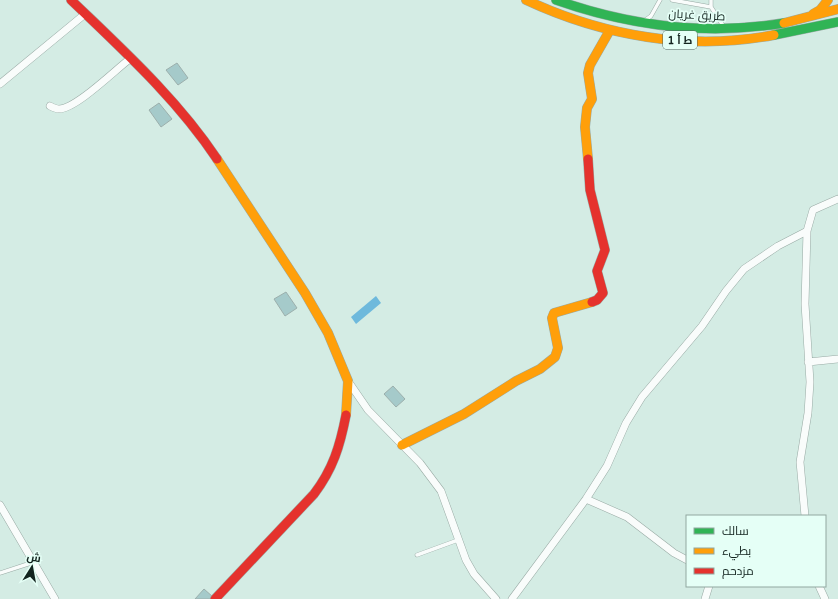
<svg xmlns="http://www.w3.org/2000/svg" width="838" height="599" viewBox="0 0 838 599" font-family="'Varela Round',Cairo,sans-serif">
  <rect width="100%" height="100%" fill="#d4ece4"/>
  <path fill="#6eb9dc" d="M 376,296 L 381,303 L 356,324 L 351,317 Z"/>
  <path fill="#a5caca" stroke="#9cafac" d="M 177,63 L 188,78 L 178,85 L 166,70 Z
    M 159,103 L 172,119 L 161,127 L 149,110 Z
    M 286,292 L 297,308 L 285,316 L 274,299 Z
    M 393,386 L 405,399 L 396,407 L 384,394 Z
    M 204,589 L 213,597 L 212,599 L 195,599 Z"/>
  <g fill="none" stroke-linecap="round" stroke-linejoin="round">
    <g stroke="#98aaa4" stroke-width="4.5">
      <path id="lane" d="M 672,0 L 711,7
        M 711,0 L 711,7 L 724,27
        M 644,21 L 651,16 L 660,0
        M 417,555 L 458,540
        M 0,573 L 34,562"/>
    </g>
    <g stroke="#98aaa4" stroke-width="8">
      <path id="street" d="M 0,84 L 85,14
        M 50,106 C 52,107 56,109 59,109 C 76,109 116,69 131,58
        M 808,362 L 838,359
        M 348,381 L 368,410 L 420,463 L 441,491 L 466,560 L 474,574 L 496,599
        M 586,499 L 627,517 L 674,553 L 687,560
        M 0,505 L 55,599
        M 805,516 L 800,462 L 808,413 L 810,382 L 805,304 L 807,231 L 813,210 L 838,199
        M 819,586 L 825,599
        M 512,599 L 586,499 L 607,466 L 626,423 L 642,397 L 702,326 L 726,291 L 744,269 L 778,246 L 807,231
        M 705,599 L 709,586"/>
    </g>
    <g stroke="#98aaa4" stroke-width="10">
      <path id="fast" d="M 556,0 C 630,26 706,36 784,23
        M 774,35 L 838,22"/>
    </g>
    <g stroke="#98aaa4" stroke-width="10">
      <path id="slow" d="M 526,0 C 603,36 689,51 774,35
        M 813,14 L 820,10 L 828,0
        M 784,23 L 838,9
        M 217,159 L 305,293 L 328,333 L 348,381 L 346,415
        M 588,159 L 585,127 L 587,108 L 592,99 L 588,73 L 590,65 L 610,30
        M 402,445 L 464,414 L 516,381 L 540,369 L 555,357 L 558,348 L 552,318 L 554,313 L 592,302"/>
    </g>
    <g stroke="#98aaa4" stroke-width="10">
      <path id="jam" d="M 71,0 C 123,50 177,99 217,159
        M 588,159 L 590,190 L 605,250 L 597,271 L 603,293 L 597,300 L 592,302
        M 215,599 L 314,494 C 333,469 340,446 346,415"/>
    </g>
    <use href="#lane" stroke="#f9fcfb" stroke-width="3.5"/>
    <use href="#street" stroke="#f9fcfb" stroke-width="7"/>
    <use href="#fast" stroke="#30b455" stroke-width="9"/>
    <use href="#slow" stroke="#ff9f0a" stroke-width="9"/>
    <use href="#jam" stroke="#e5322d" stroke-width="9"/>
  </g>
  <g text-anchor="middle" dominant-baseline="central" stroke-width="3.5" stroke-linejoin="round" paint-order="stroke">
    <rect fill="#e5fff6" stroke="#526660" stroke-width="1" x="663" y="31" width="34" height="18" rx="3"/>
    <g font-size="11" font-weight="bold" fill="#13241f">
      <text x="680" y="40">ط أ 1</text>
    </g>
    <g font-size="12" fill="#13241f" stroke="#e5fff6">
      <text transform="translate(697 15) rotate(3)">طريق غريان</text>
    </g>
  </g>
  <rect x="686" y="515" width="140" height="72" fill="#e5fff6" stroke="#91a7a0"/>
  <rect x="694" y="528" width="20" height="6" fill="#30b455" stroke="#91a7a0"/>
  <text x="722" y="535" font-size="12" fill="#13241f">سالك</text>
  <rect x="694" y="548" width="20" height="6" fill="#ff9f0a" stroke="#91a7a0"/>
  <text x="722" y="555" font-size="12" fill="#13241f">بطيء</text>
  <rect x="694" y="568" width="20" height="6" fill="#e5322d" stroke="#91a7a0"/>
  <text x="722" y="575" font-size="12" fill="#13241f">مزدحم</text>
  <g transform="translate(32 567) rotate(11)" stroke="#e5fff6" stroke-width="3" paint-order="stroke">
  <path d="M0-3L7 15L0 10L-7 15Z" fill="#13241f"/>
  <text y="-6" font-size="11" font-weight="bold" text-anchor="middle" fill="#13241f">ش</text>
  </g>
</svg>
